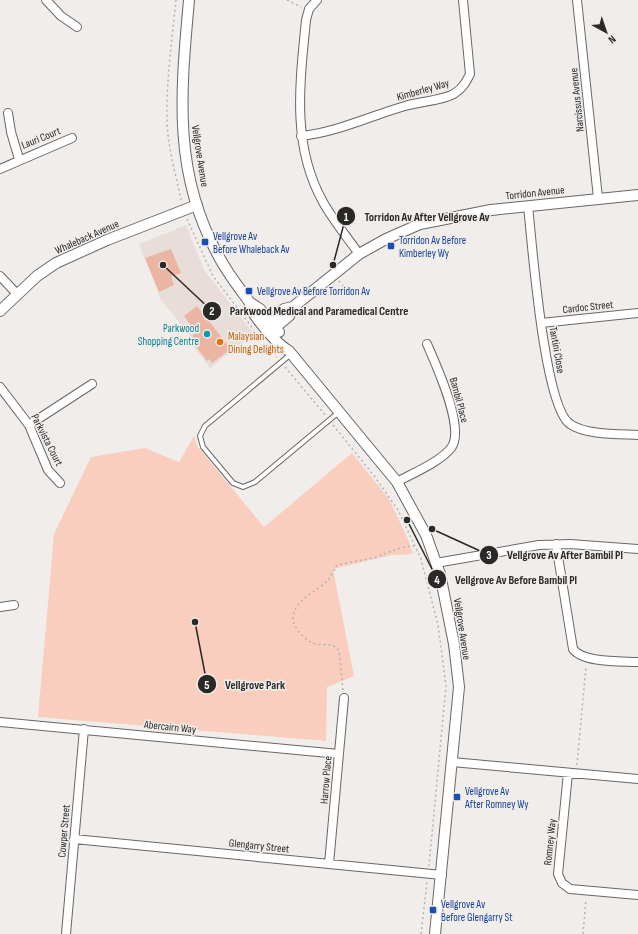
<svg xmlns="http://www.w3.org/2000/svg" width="638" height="934" viewBox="0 0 638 934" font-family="'Sofia Sans Condensed',sans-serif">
  <rect width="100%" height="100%" fill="#f0edeb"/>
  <path fill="#e8ddd9" d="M 186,225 L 204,270 L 254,334 L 210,368 L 193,346 L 196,343 L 161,300 L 139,244 Z"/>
  <path fill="#f9cebe" d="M 194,436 L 197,446 L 264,527 L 352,453 L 389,499 L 408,539 L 413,554 L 392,555 L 333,569 L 354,676 L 327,687 L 326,741 L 38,717 L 54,534 L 91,457 L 145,448 L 179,462 Z"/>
  <path fill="#eab6a3" d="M 171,249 L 181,273 L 171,276 L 174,285 L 159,292 L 145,258 Z
    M 197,306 L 231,349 L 212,363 L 209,359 L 207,361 L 197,348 L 200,346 L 192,336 L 196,332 L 184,316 Z"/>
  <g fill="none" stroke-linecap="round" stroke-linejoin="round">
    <g stroke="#696665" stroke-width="6">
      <path id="service" d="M 291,354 L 205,426 L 200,436 L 203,447 L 233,483 L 243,487 L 255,482 L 339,412"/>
    </g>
    <g stroke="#696665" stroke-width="10">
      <path id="minor" d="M 46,0 L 61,16 L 77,27
        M 317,0 L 309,9 L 306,20 C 300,82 291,145 323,202 C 333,220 347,237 359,254
        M 577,0 L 598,198
        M 8,113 L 11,132 L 19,159
        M 301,136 C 338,132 370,116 405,106 C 417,102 446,100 455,93 C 463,88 466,82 470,74 L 463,0
        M 0,169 L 72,138
        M 528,206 C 532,242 544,407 570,424 C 585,435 619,434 638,435
        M 0,276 L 17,294
        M 541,323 L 638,313
        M 0,387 L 29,425 L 48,470 L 60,483
        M 29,425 L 92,384
        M 397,482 C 413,473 440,462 451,448 C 466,429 436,365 427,344
        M 556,544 L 573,649 C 583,663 621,661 638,662
        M 436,563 L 539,545 L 570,544 L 638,549
        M 0,607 L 14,605
        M 0,722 L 339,754
        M 452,762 L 638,779
        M 568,773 L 558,874 L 562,883 L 570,889 L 638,895
        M 74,839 L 442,875
        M 329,864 L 344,698
        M 66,934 L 84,729"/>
    </g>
    <g stroke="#696665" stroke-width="12">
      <path id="tertiary" d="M 189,0 C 181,90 172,172 218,255 C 226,271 237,285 248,300 C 251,304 252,310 254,314 C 263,327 276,343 289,351 L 397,482 L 426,535 L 440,574 L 454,644 L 459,687 L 435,934
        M 249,302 L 260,309 L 279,332
        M 0,311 L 37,276 L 56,263 L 107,240 L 197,205
        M 265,325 L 284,309 L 293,307
        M 270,332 L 289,316 L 293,307 L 359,254 L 386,239 L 420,224 L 491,210 L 638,195"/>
    </g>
    <path stroke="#b5b2b0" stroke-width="1.5" stroke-dasharray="2 3" stroke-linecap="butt" d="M 176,0 C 172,40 166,82 167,122 C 168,149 176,175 181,200
      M 287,0 L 301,7
      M 187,219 L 213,276 L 254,330
      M 339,281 L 343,286
      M 267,345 L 277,357
      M 285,367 L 326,416
      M 333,425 L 375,477 L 398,510 L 421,559 L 438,625 L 446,686 L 429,866
      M 343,690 L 339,651 C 333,642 326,646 316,644 C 309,643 304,637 299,632 C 296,627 293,624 293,618 C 294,599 317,592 328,580 C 331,576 334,571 336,566 C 349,561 362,561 376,557 C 391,552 397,547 414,546
      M 577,765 L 586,666
      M 421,934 L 427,882
      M 583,934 L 586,899"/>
    <use href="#service" stroke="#fff" stroke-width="4"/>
    <use href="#minor" stroke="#fff" stroke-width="8"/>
    <use href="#tertiary" stroke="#fff" stroke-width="10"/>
  </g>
  <g fill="#1a4fb4" stroke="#f0edeb" stroke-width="1.5">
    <rect x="201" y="238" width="8" height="8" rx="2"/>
    <rect x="387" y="242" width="8" height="8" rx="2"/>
    <rect x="245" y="287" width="8" height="8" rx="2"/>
    <rect x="453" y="793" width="8" height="8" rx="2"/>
    <rect x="429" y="906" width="8" height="8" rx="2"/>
  </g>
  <circle fill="#0f9aa8" stroke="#f0edeb" stroke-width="1.5" cx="207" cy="334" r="4"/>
  <circle fill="#e8710a" stroke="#f0edeb" stroke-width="1.5" cx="220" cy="342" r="4"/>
  <g text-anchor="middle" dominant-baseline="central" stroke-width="3" stroke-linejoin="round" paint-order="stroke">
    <g font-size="11" fill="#2a2928" stroke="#f0edeb">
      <text transform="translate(423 90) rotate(-16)">Kimberley Way</text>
      <text transform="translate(577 100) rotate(-96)">Narcissus Avenue</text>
      <text transform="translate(41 138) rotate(-22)">Lauri Court</text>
      <text transform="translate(200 156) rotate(81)">Vellgrove Avenue</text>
      <text transform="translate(535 193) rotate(-6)">Torridon Avenue</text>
      <text transform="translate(87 237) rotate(-24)">Whaleback Avenue</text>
      <text transform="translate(588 307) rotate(-6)">Cardoc Street</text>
      <text transform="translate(557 350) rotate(80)">Tantini Close</text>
      <text transform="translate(459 400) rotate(75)">Bambil Place</text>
      <text transform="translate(47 440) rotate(63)">Parkvista Court</text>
      <text transform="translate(462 629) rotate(81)">Vellgrove Avenue</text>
      <text transform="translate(170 727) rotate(6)">Abercairn Way</text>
      <text transform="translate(326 780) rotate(-85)">Harrow Place</text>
      <text transform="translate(64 831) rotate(-85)">Cowper Street</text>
      <text transform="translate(550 842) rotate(-84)">Romney Way</text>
      <text transform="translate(259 846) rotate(6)">Glengarry Street</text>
    </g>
    <g font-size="11" fill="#164399" stroke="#f0edeb" text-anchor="start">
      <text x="213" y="236">Vellgrove Av<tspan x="213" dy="13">Before Whaleback Av</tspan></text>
      <text x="399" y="240">Torridon Av Before<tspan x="399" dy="13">Kimberley Wy</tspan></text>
      <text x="257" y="291">Vellgrove Av Before Torridon Av</text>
      <text x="465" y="791">Vellgrove Av<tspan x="465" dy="13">After Romney Wy</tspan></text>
      <text x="441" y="904">Vellgrove Av<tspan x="441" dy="13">Before Glengarry St</tspan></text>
    </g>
    <g font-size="11" fill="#0d838f" stroke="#f0edeb" text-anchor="end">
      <text x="199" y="328">Parkwood<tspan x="199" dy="13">Shopping Centre</tspan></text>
    </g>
    <g font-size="11" fill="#c56008" stroke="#f0edeb" text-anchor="start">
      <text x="228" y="336">Malaysian<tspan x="228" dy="13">Dining Delights</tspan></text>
    </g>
  </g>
  <path fill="none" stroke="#2a2928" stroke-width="1.5" d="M333 265L346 216M163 265L212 311M432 529L489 555M407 520L437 579M195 622L207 684"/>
  <g fill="#2a2928" stroke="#f0edeb" stroke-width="1.5">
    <circle cx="333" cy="265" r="4"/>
    <circle cx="163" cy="265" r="4"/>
    <circle cx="432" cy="529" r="4"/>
    <circle cx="407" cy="520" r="4"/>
    <circle cx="195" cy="622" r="4"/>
    <circle cx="346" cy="216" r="10"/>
    <circle cx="212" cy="311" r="10"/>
    <circle cx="489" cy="555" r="10"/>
    <circle cx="437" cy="579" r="10"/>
    <circle cx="207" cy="684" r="10"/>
  </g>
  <g font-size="12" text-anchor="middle" font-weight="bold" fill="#fff">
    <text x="346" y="221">1</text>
    <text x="212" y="315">2</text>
    <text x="489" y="559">3</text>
    <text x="437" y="584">4</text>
    <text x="207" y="689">5</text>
  </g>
  <g font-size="12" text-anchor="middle" font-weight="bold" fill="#2a2928" stroke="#f0edeb" stroke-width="3" stroke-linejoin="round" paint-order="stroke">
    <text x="427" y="221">Torridon Av After Vellgrove Av</text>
    <text x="319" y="315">Parkwood Medical and Paramedical Centre</text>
    <text x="565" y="559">Vellgrove Av After Bambil Pl</text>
    <text x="516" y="584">Vellgrove Av Before Bambil Pl</text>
    <text x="255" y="689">Vellgrove Park</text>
  </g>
  <g transform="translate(606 32) rotate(140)" stroke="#f0edeb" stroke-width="3" paint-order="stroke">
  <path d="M0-3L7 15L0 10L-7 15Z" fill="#2a2928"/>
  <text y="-6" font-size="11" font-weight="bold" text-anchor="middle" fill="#2a2928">N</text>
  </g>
</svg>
